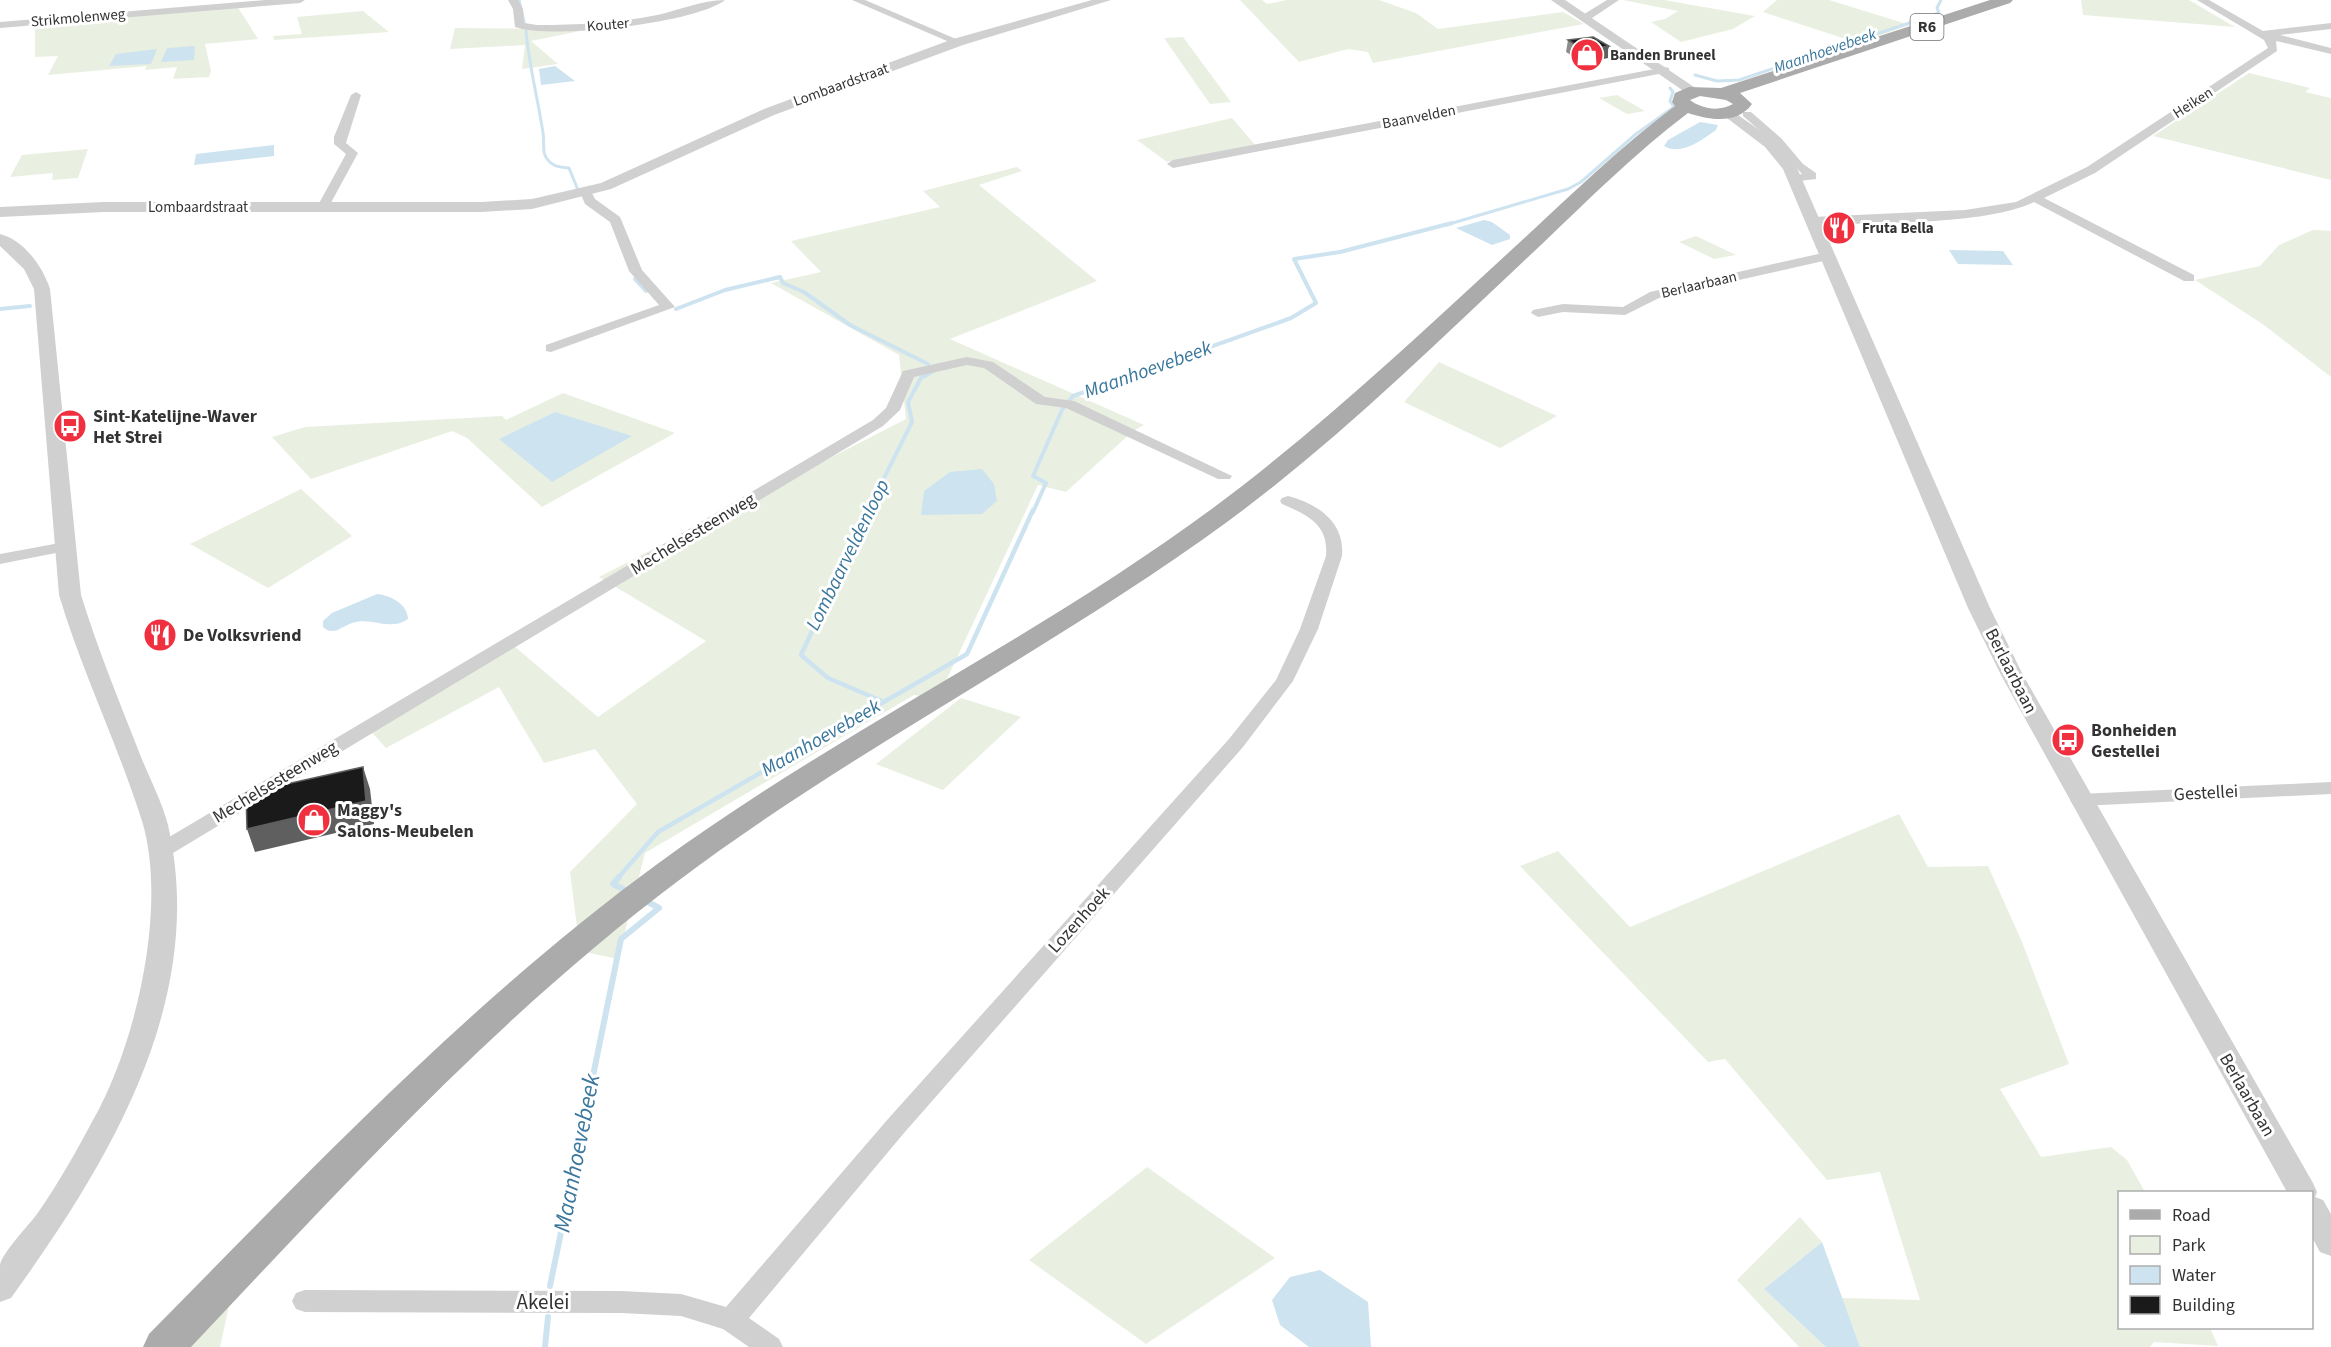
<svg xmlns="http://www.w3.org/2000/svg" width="2331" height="1347" viewBox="0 0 2331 1347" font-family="'Source Sans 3',sans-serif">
  <rect width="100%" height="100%" fill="#fff"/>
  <path fill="#e9f0e1" d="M 1240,0 L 1262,0 L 1267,4 L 1287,0 L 1379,0 L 1416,13 L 1438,29 L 1563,12 L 1584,24 L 1373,63 L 1368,52 L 1348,49 L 1299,62 Z
    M 1623,0 L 1664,0 L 1755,16 L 1733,29 L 1681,42 L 1651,22 L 1665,19 L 1678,11 Z
    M 1777,0 L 1829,0 L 1910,25 L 1858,43 L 1763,12 Z
    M 2081,0 L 2189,0 L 2235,27 L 2083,15 Z
    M 237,6 L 258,39 L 205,44 L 211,71 L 209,77 L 173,79 L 177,67 L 145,70 L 147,66 L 48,75 L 58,56 L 35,57 L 35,23 Z
    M 363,11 L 389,32 L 274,40 L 273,36 L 302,34 L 297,17 Z
    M 455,28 L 583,29 L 585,30 L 531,41 L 558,64 L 522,69 L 525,45 L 450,49 Z
    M 1183,37 L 1231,102 L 1210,104 L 1164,38 Z
    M 2249,73 L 2310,88 L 2305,92 L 2331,98 L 2331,180 L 2153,136 Z
    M 1617,95 L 1645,111 L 1627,114 L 1599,98 Z
    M 1232,118 L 1256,146 L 1167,162 L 1137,140 Z
    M 88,149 L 78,178 L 52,180 L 53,173 L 10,177 L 22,155 Z
    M 1017,167 L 1022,171 L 979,185 L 1097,281 L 950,339 L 1144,425 L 1133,431 L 1066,492 L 1038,485 L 938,698 L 914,695 L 645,853 L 618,959 L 580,951 L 570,872 L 637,804 L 595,749 L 544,763 L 499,687 L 386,748 L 369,729 L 514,646 L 598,717 L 706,641 L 599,577 L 906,419 L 899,355 L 771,283 L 821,272 L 791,241 L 940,207 L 923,191 Z
    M 2313,230 L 2331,231 L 2331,377 L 2264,325 L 2195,280 L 2260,266 L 2279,245 Z
    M 1696,236 L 1736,255 L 1714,259 L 1679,242 Z
    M 1439,362 L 1557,416 L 1500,448 L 1404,402 Z
    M 563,393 L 675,433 L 542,507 L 467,438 L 452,431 L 311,479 L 272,437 L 305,427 L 502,416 L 506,420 Z
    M 301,489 L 352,536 L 268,588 L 190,544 Z
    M 961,698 L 1021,717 L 943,790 L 876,764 Z
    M 1899,814 L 1928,867 L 1988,866 L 2022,942 L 2069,1064 L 2000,1089 L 2041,1157 L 2111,1147 L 2127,1160 L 2145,1192 L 2120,1192 L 2120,1328 L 2210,1328 L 2218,1346 L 2154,1342 L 2150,1347 L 1860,1347 L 1842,1298 L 1920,1300 L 1880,1172 L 1827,1180 L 1725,1059 L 1708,1062 L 1520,866 L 1558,851 L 1630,927 Z
    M 1147,1167 L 1275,1258 L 1146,1344 L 1029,1260 Z
    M 1800,1217 L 1822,1242 L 1764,1289 L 1826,1347 L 1799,1347 L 1737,1280 Z
    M 232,1292 L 220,1347 L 180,1347 Z"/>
  <path fill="#cde3f0" d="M 195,46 L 194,60 L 161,62 L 167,48 Z
    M 157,49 L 151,64 L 109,66 L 116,54 Z
    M 555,66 L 575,81 L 541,85 L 539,69 Z
    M 1700,122 L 1718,125 L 1716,130 C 1702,140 1681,156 1664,146 L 1668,140 Z
    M 274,145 L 274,156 L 194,165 L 196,154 Z
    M 1484,220 L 1492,222 L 1510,235 L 1510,239 L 1492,245 L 1456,228 Z
    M 1949,250 L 2003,251 L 2013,265 L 1958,264 Z
    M 555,412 L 632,436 L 552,482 L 499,439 Z
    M 982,469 L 994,484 L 997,501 L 982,514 L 921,515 L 924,491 L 950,472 Z
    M 377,594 C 390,595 408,604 408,619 C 390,632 371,616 352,623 C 342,626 334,637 323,627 L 323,621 L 332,613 Z
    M 1822,1242 L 1860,1347 L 1826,1347 L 1764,1289 Z
    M 1320,1270 L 1368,1302 L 1371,1347 L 1309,1347 L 1280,1325 L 1272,1300 L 1290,1277 Z"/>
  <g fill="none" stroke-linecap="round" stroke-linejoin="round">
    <path stroke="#cde3f0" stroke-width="3" d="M 519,0 L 525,26
      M 526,31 C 529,66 538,99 543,133 C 545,142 541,153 548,160 C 553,167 561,167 569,168 L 578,190
      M 1695,75 L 1717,81 L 1739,80 L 1939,13 L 1937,8 L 1941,0
      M 1446,225 L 1568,189 L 1581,182 L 1636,134 L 1674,107 L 1670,101 L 1673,92 L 1670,88"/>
    <path stroke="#cde3f0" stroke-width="4" d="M 635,279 L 646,291
      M 0,309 L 30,306
      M 676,309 L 725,290 L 780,277 L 783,283 L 804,292 L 850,325 L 928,364
      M 867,512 L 912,422 L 908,402 L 921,378 L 932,372
      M 1033,512 L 1046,483 L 1033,476 L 1062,410 L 1073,396 L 1291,318 L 1316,303 L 1294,259 L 1340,252 L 1452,223"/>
    <path stroke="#cde3f0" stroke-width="4.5" d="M 868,510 L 801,655 L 828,678 L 884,702
      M 618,878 L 658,832 L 967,654 L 1033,510"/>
    <path stroke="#cde3f0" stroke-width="6" d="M 619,877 L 613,884 L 625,890
      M 550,1286 L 621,939 L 659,908 L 648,902
      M 545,1347 L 548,1317"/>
    <path fill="#d0d0d0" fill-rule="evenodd" d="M 265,0 L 305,0 L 300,3 L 0,28 L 0,22 Z
      M 508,0 L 518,0 L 523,9 L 524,23 L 537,25 C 577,25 618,23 657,15 C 680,10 702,0 725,0 C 696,23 551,40 515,27 L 513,9 Z
      M 852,0 L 865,0 L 963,42 L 954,44 Z
      M 1607,0 L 1619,0 L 1589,20 L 1581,20 L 1581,16 Z
      M 2197,0 L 2209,0 L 2263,31 L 2331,23 L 2331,29 L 2280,35 L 2331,48 L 2331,54 L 2276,41 L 2277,51 L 2095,173 L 2044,198 L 2194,275 L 2194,281 L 2184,281 L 2034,202 C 1985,226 1870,222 1813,225 L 1807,221 L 1813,217 L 1965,210 L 2016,202 L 2087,167 L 2268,48 L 2264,40 Z
      M 1665,67 L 1669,68 L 1669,72 L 1173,168 L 1167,164 L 1173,160 Z
      M 356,92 L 361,95 L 346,143 L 358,153 L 327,210 L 319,210 L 317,207 L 346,154 L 334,144 L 334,137 L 351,95 Z
      M 1743,112 L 1751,112 L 1781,138 L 1803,164 L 1816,173 L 1816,179 L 1791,182 L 1791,176 L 1802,174 L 1773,142 L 1743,116 Z
      M 586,188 L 590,189 L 595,199 L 620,217 L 642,270 L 675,307 L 551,352 L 546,351 L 546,345 L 659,305 L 629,271 L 610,222 L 585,204 L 580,192 Z
      M 1827,252 L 1832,253 L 1832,259 L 1659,298 L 1625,315 L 1563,312 L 1538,317 L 1531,313 L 1533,310 L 1563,304 L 1623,307 L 1650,292 Z
      M 967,357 L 993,362 L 1045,397 L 1074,401 L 1232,476 L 1230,479 L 1218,479 L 1066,408 L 1036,404 L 984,368 L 967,365 L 914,377 L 900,410 L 883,426 L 168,856 L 154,856 L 151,851 L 154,846 L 873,420 L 886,408 L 903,371 Z
      M 1288,496 C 1318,504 1345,522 1342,556 L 1318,629 L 1293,681 L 1243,747 L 904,1133 L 749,1318 L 779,1339 L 783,1347 L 749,1347 L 723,1329 L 681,1316 L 621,1313 L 305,1312 L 296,1309 L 292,1301 L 296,1293 L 305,1290 L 621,1291 L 681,1294 L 726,1307 L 888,1119 L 1229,739 L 1276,680 L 1300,629 L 1326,556 C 1329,525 1308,515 1282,504 L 1280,501 L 1282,498 Z
      M 65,542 L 73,547 L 71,550 L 0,564 L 0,554 Z
      M 2331,782 L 2331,794 L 2080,806 L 2073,805 L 2070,800 L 2073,795 L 2080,794 Z"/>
    <path fill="#d0d0d0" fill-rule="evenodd" d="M 1092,0 L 1111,0 L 963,45 L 774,115 L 611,189 L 532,209 L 481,212 L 104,212 L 0,217 L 0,207 L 104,202 L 481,202 L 532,199 L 601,183 L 764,109 L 953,39 Z
      M 1551,0 L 1565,0 L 1700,91 L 1693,95 L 1688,94 Z
      M 1728,108 L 1775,141 L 1797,168 L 1990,608 L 2023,675 L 2313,1183 L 2317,1192 L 2315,1197 L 2323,1200 L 2331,1214 L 2331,1256 L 2320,1252 L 2312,1237 L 2312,1192 L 2287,1192 L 2001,675 L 1968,608 L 1783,169 L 1765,147 L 1723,115 L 1723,109 Z
      M 0,234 C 24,240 43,267 50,289 L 81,595 C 98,650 120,703 141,757 C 150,779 162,802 168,825 C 208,1000 109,1162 11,1298 L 0,1302 C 0,1290 0,1276 0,1265 C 2,1253 28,1226 37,1214 C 58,1184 76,1152 93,1120 C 136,1045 168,906 142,821 C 118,745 82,672 59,595 L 34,289 L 24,269 L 0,246 Z"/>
    <path fill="#ababab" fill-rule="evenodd" d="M 1990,0 L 2013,0 L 2010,3 L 1740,93 L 1752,104 C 1737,125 1709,120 1688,113 C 1635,153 1589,199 1542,244 C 1440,339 1340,439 1227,522 C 1050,651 853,749 678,881 C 497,1017 346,1183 191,1347 L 143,1347 L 149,1334 C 311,1170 469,1002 656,865 C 834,734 1036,639 1213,508 C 1322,427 1420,334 1519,243 C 1570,196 1620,147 1675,106 L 1672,102 L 1675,93 L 1689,87 L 1721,88 ZM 1700,96 L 1726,100 L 1733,104 C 1719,112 1702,109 1690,100 Z"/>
  </g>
  <path fill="#8c8c8c" d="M 1568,40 L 1608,58 L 1583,62 L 1566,52 Z"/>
  <path fill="#5f5f5f" d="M 1609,46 L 1608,58 L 1583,62 L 1584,50 Z
    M 363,767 L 370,789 L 374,824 L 255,852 L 247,829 Z"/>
  <path fill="#1a1a1a" stroke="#5f5f5f" stroke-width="1.5" d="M 1593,37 L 1609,46 L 1584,50 L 1568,40 Z
    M 363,767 L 366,801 L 247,829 L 246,793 Z"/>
  <defs>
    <g id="shop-disc" transform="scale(1.725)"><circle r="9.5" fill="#f02f3f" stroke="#fff"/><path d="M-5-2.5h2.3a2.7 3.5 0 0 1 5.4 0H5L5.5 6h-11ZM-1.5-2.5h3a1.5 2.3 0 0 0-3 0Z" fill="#fff"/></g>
    <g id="restaurant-disc" transform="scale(1.725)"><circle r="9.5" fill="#f02f3f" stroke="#fff"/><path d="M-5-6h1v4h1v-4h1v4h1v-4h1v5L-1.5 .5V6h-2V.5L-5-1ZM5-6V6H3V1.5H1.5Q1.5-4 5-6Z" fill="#fff"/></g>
    <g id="bus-disc" transform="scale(1.725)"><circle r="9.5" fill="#f02f3f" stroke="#fff"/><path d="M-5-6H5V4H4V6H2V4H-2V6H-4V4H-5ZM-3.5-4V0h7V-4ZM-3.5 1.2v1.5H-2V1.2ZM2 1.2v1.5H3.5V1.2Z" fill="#fff"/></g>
  </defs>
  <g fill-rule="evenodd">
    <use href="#shop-disc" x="1587" y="55"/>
    <use href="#restaurant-disc" x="1839" y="228"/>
    <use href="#bus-disc" x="70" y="426"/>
    <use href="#restaurant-disc" x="160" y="635"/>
    <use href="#bus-disc" x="2068" y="740"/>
    <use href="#shop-disc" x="314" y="820"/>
  </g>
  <g text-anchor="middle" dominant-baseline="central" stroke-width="6" stroke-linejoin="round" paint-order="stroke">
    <g font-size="15" fill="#333" stroke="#fff">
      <text transform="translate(78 18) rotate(-5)">Strikmolenweg</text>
      <text transform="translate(608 25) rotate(-5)">Kouter</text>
      <text transform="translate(841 85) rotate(-20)">Lombaardstraat</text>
      <text transform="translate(2193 103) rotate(-33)">Heiken</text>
      <text transform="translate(1419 117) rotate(-11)">Baanvelden</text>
      <text x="198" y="207">Lombaardstraat</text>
      <text transform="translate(1699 285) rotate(-13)">Berlaarbaan</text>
    </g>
    <g font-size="15" font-weight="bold" fill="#333" stroke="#fff" text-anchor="start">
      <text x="1610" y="55">Banden Bruneel</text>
      <text x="1862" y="228">Fruta Bella</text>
    </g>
    <rect fill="#fff" stroke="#707070" stroke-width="1.5" x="1910.5" y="14" width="33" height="26" rx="4.5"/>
    <g font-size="16" font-weight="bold" fill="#333">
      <text x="1927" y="27">R6</text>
    </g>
    <g font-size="16" font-style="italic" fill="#3a779c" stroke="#fff">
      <text transform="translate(1825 51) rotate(-19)">Maanhoevebeek</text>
    </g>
    <g font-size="18" font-weight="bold" fill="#333" stroke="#fff" text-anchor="start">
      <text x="93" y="416">Sint-Katelijne-Waver<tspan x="93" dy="21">Het Strei</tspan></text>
      <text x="183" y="635">De Volksvriend</text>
      <text x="2091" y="730">Bonheiden<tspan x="2091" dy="21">Gestellei</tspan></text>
      <text x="337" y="810">Maggy's<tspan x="337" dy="21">Salons-Meubelen</tspan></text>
    </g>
    <g font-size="18" fill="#333" stroke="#fff">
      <text transform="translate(693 534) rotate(-31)">Mechelsesteenweg</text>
      <text transform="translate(2011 671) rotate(63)">Berlaarbaan</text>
      <text transform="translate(275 782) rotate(-31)">Mechelsesteenweg</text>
      <text transform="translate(2206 793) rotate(-3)">Gestellei</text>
      <text transform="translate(1079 920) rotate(-48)">Lozenhoek</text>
      <text transform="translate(2247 1095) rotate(60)">Berlaarbaan</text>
    </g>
    <g font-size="20" font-style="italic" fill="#3a779c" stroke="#fff">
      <text transform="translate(1148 370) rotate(-20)">Maanhoevebeek</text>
      <text transform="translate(848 555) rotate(-64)">Lombaarveldenloop</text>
      <text transform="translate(821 738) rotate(-30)">Maanhoevebeek</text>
    </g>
    <g font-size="21" fill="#333" stroke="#fff">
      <text x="543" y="1302">Akelei</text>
    </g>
    <g font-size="24" font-style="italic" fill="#3a779c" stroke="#fff">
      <text transform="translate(577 1153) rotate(-79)">Maanhoevebeek</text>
    </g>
  </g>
  <rect x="2118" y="1191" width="195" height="138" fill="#ffffff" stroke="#adadad" stroke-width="1.5"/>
  <rect x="2130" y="1210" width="30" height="9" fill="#ababab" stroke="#adadad" stroke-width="1.5"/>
  <text x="2172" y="1221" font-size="18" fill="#333333">Road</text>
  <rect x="2130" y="1236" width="30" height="18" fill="#e9f0e1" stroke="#adadad" stroke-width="1.5"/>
  <text x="2172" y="1251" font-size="18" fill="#333333">Park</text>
  <rect x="2130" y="1266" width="30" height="18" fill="#cde3f0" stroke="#adadad" stroke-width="1.5"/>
  <text x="2172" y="1281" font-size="18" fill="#333333">Water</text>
  <rect x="2130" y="1296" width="30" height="18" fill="#1a1a1a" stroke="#adadad" stroke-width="1.5"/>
  <text x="2172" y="1311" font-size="18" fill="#333333">Building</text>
</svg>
